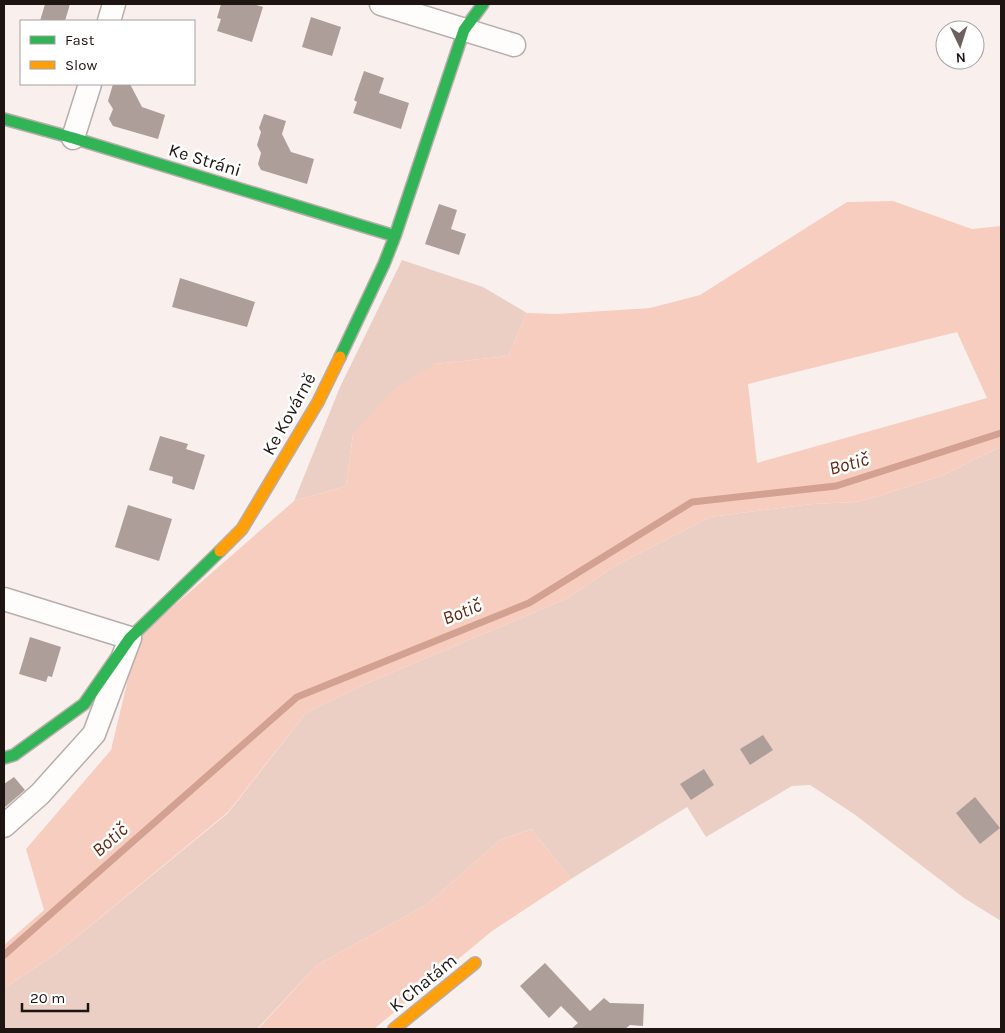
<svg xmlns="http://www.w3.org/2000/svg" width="1005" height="1033" viewBox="0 0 1005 1033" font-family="Karla,sans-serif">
  <rect width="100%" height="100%" fill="#f9f0ed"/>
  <path fill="#ebcfc5" d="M 402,260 L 483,287 L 527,313 L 508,356 L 435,364 L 353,434 L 346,486 L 294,501 L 340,387 Z
    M 1001,447 L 1001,921 L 964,898 L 854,814 L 810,785 L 792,786 L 706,837 L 687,807 L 571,879 L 531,829 L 500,840 L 426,905 L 317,965 L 257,1029 L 4,1029 L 4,988 L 56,954 L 228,813 L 306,713 L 363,685 L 568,598 L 613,567 L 710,517 L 812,504 L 855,502 L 879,496 L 946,474 L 979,457 Z"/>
  <path fill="#f7cdbf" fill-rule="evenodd" d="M 893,201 L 972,229 L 1001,226 L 1001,447 L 979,457 L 946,474 L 879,496 L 855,502 L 812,504 L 710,517 L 613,567 L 568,598 L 363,685 L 306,713 L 228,812 L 56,954 L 4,988 L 4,945 L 44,910 L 26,849 L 111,750 L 138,637 L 294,501 L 346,486 L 353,434 L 395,389 L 435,364 L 508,356 L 527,313 L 557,314 L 650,308 L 700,295 L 847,202 ZM 957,332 L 987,398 L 757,463 L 748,384 Z
    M 531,829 L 571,879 L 492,931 L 374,1029 L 258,1029 L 317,965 L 426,905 L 500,840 Z"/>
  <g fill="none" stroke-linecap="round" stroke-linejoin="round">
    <path stroke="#d2a191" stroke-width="7" d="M 4,955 L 297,697 L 529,603 L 692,502 L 836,486 L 1001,433"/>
  </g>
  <path fill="#ae9e99" d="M 45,4 L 70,4 L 65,21 L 40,21 Z
    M 221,4 L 253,4 L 263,7 L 252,42 L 217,31 L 221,19 L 217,18 Z
    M 311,17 L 341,27 L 332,56 L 302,47 Z
    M 364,71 L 384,78 L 379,93 L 409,103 L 401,129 L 353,113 L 357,102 L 354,100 Z
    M 113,84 L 130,84 L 142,107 L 165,115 L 158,139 L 113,126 L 109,119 L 113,109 L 108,101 Z
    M 264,114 L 286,121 L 282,134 L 291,152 L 314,159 L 307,184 L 261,170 L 258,164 L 261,153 L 257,145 L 261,132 L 259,128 Z
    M 439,204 L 457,210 L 451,229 L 466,234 L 459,255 L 425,244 Z
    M 180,278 L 255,302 L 247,327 L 172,307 Z
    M 160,436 L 188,444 L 186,449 L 205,455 L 194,490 L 172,483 L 173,477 L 149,470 Z
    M 128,505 L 172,519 L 159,561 L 115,547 Z
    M 30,637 L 61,647 L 52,677 L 48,676 L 46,682 L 19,674 Z
    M 763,735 L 773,750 L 750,765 L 740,749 Z
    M 704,769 L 714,785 L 691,800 L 680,784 Z
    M 14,777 L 25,790 L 4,808 L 4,784 Z
    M 975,797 L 1000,828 L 980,844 L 956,813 Z
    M 545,963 L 590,1011 L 604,998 L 610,1003 L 644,1004 L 643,1026 L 630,1025 L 625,1029 L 571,1029 L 578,1023 L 561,1006 L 549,1018 L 520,986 Z"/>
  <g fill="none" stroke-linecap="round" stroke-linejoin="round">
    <g stroke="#b7aeab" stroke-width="25">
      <path id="street" d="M 381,4 L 514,45
        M 109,21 L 114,4
        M 73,138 L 90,84
        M 4,599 L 130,638 L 94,734 L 40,794 L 4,826"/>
    </g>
    <g stroke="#b7aeab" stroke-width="14">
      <path id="fast" d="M 4,119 L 73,138 L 395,236
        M 340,357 L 384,264 L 395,236 L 464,30 L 483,4
        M 4,758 L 14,755 L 84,704 L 130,638 L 220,551"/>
    </g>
    <g stroke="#b7aeab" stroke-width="14">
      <path id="slow" d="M 220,551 L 242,529 L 318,402 L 340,357
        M 394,1029 L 475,963"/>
    </g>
    <use href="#street" stroke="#fefdfc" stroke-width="22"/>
    <use href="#fast" stroke="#30b455" stroke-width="11"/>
    <use href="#slow" stroke="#ff9f0a" stroke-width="11"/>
  </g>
  <g text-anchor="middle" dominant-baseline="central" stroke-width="5" stroke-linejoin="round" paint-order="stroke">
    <g font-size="18" fill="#1e1512" stroke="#fff">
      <text transform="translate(205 160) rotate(17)">Ke Stráni</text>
      <text transform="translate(289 414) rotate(-61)">Ke Kovárně</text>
      <text transform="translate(423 983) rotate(-39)">K Chatám</text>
    </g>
    <g font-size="19" font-style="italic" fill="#62250e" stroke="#fff">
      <text transform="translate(849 464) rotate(-15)">Botič</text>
      <text transform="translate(462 612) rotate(-22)">Botič</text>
      <text transform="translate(110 840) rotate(-41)">Botič</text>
    </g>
  </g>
  <rect width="1005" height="1033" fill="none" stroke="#1e1512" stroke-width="10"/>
  <rect x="20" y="20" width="175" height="65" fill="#ffffff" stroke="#a5a1a0"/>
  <rect x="30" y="36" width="25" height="8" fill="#30b455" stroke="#a5a1a0"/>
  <text x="65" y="45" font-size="15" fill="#1e1512">Fast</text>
  <rect x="30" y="61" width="25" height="8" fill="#ff9f0a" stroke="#a5a1a0"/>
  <text x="65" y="70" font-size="15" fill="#1e1512">Slow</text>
  <g transform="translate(960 45) rotate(176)"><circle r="24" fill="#ffffff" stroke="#a5a1a0"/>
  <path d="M0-4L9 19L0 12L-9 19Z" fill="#6b625f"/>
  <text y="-8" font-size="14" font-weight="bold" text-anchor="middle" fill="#1e1512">N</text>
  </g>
  <path d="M22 1003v8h66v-8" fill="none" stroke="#1e1512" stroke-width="2.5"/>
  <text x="30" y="1003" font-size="15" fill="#1e1512" stroke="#ffffff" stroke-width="4" paint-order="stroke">20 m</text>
</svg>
